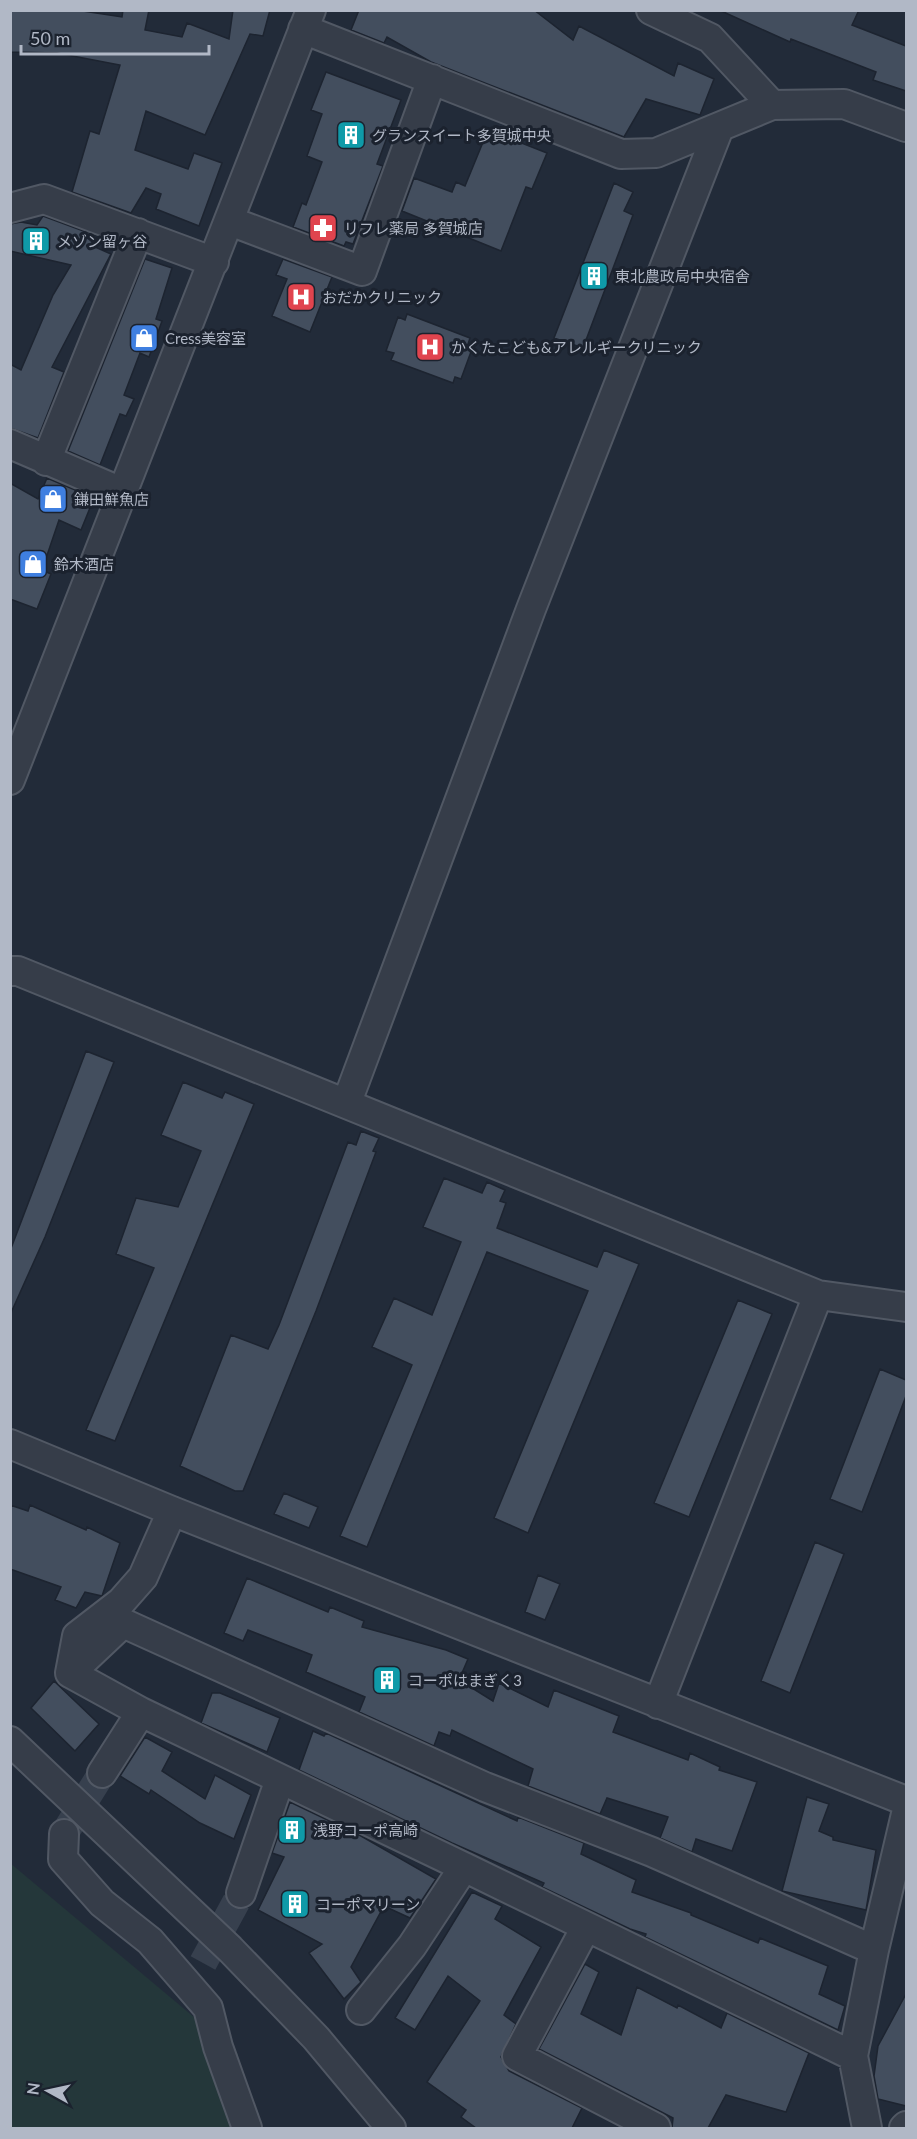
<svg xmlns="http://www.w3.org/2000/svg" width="917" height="2139" viewBox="0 0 917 2139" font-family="Lato,'Noto Sans JP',sans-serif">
  <rect width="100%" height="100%" fill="#222b39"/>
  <path fill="#24373a" d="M 10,1863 L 238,2054 L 243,2128 L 11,2128 Z"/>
  <path fill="#434e5e" stroke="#1d2430" stroke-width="1.5" d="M 10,10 L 76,10 L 122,17 L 123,10 L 149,10 L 145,30 L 182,37 L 187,23 L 229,39 L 233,10 L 270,10 L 263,36 L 250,34 L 205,135 L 146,111 L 135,150 L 188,169 L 194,153 L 222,163 L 199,226 L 156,209 L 161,194 L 146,188 L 131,213 L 72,192 L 90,131 L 99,134 L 120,65 L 57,53 L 10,52 Z
    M 359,10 L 534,10 L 573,40 L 579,26 L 674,76 L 678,63 L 714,79 L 700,115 L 646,99 L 624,137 L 431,62 L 387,37 L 384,43 L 351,30 Z
    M 719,10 L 859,10 L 852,25 L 906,46 L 906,91 L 873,80 L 876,72 L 791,39 L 790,42 Z
    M 326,72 L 401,100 L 377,164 L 383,166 L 353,244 L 346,242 L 344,246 L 293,227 L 302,203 L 306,205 L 322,162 L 307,156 L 322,114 L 311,110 Z
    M 488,130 L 547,153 L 532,189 L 526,187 L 501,251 L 402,211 L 414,178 L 452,192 L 456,182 L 465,186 Z
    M 614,183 L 633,192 L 624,211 L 633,215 L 583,348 L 554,338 Z
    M 43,216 L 97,236 L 93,246 L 111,254 L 52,367 L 64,372 L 38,438 L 10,428 L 10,364 L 21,370 L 53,295 L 71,265 L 10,251 L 10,224 L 21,222 L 37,225 Z
    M 145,259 L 172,268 L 156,319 L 162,321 L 149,357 L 140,353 L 124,395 L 134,399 L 126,416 L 120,414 L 100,465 L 68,451 Z
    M 283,259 L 332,277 L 310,332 L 272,316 L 287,279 L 276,275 Z
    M 407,314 L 470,338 L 467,347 L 472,349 L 461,379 L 455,377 L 453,383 L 391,360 L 394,353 L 386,351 L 398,317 L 405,320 Z
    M 47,478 L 94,498 L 81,530 L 59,520 L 42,570 L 51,574 L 37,609 L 10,599 L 10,483 L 38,499 Z
    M 86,1051 L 114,1062 L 45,1237 L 10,1315 L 10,1251 Z
    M 183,1082 L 222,1098 L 225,1092 L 254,1104 L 115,1441 L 86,1430 L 154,1268 L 116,1254 L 136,1198 L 178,1207 L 201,1151 L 161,1135 Z
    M 361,1131 L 379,1138 L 373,1151 L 376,1152 L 316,1311 L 243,1491 L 235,1491 L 180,1466 L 231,1335 L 268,1349 L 279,1325 L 348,1142 L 356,1145 Z
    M 444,1178 L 482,1193 L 487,1182 L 505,1190 L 500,1201 L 506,1203 L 497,1228 L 597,1267 L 604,1250 L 639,1264 L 528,1533 L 494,1518 L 588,1291 L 487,1252 L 367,1547 L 340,1536 L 412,1365 L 372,1347 L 394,1298 L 432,1315 L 461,1242 L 423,1227 Z
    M 738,1300 L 772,1314 L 689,1517 L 654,1503 Z
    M 880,1369 L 906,1380 L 906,1396 L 862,1512 L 830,1499 Z
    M 284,1493 L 318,1507 L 309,1528 L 274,1514 Z
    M 10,1505 L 28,1511 L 30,1505 L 86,1530 L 87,1527 L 120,1543 L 102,1596 L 85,1592 L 76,1608 L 55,1600 L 61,1587 L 10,1569 Z
    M 815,1542 L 844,1554 L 790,1693 L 761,1681 Z
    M 538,1575 L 560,1584 L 545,1620 L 525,1612 Z
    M 247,1578 L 328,1612 L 330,1607 L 364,1621 L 362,1627 L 446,1650 L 468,1659 L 459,1680 L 493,1701 L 499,1683 L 548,1707 L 554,1690 L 619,1716 L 613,1732 L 688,1760 L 690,1753 L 720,1767 L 719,1770 L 757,1782 L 732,1851 L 696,1839 L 692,1852 L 660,1838 L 668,1817 L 607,1798 L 600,1814 L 528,1786 L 533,1769 L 452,1730 L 450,1736 L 439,1732 L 434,1746 L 359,1712 L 365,1697 L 306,1672 L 312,1655 L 248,1630 L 243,1641 L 224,1633 Z
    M 54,1681 L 99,1724 L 75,1751 L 31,1708 Z
    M 212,1693 L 220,1693 L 280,1718 L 267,1752 L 201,1723 Z
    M 313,1731 L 324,1736 L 326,1733 L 517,1821 L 518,1817 L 584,1843 L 581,1854 L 636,1880 L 632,1892 L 691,1913 L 691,1915 L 758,1943 L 760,1938 L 828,1966 L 819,1994 L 845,2006 L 838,2030 L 645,1937 L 646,1934 L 630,1929 L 542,1887 L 544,1883 L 452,1843 L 299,1770 Z
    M 145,1737 L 172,1752 L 162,1771 L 205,1799 L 215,1775 L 251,1795 L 234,1839 L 200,1823 L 151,1790 L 149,1794 L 120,1776 Z
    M 807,1797 L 829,1804 L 819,1831 L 833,1837 L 833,1840 L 876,1850 L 866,1910 L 782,1891 Z
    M 290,1802 L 361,1836 L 436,1879 L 410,1918 L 384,1906 L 351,1967 L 361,1982 L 344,1999 L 309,1953 L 322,1944 L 258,1910 L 284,1857 L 272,1853 Z
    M 472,1892 L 502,1906 L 495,1919 L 541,1947 L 504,2015 L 516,2024 L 501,2057 L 509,2071 L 582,2108 L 572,2128 L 476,2128 L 461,2117 L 466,2110 L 427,2082 L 480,2001 L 448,1976 L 415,2030 L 395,2018 Z
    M 585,1964 L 599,1972 L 581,2014 L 621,2035 L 637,1987 L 677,2008 L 678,2005 L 721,2028 L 727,2013 L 809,2053 L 786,2112 L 726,2095 L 708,2128 L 672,2128 L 673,2118 L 539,2049 Z
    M 906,1994 L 906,2106 L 878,2099 L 874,2076 L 878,2046 Z"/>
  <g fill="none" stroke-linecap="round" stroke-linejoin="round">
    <path stroke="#37404e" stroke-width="28" stroke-dasharray="28 14" stroke-linecap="butt" d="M 64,1834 L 102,1773
      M 203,1963 L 241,1893"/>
    <g stroke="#515864" stroke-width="32">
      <path id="minor" d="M 651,10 L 710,38 L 772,105
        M 303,29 L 621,154 L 656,153 L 772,105 L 844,104 L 906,127
        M 10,208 L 44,199 L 214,262
        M 230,221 L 362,271 L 432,79
        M 10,444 L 124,493
        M 46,461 L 138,233
        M 10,780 L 311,10
        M 10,971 L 18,971 L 818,1295 L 906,1307
        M 347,1102 L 531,609 L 719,128
        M 10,1444 L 172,1511 L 906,1801
        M 172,1511 L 143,1577 L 121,1602 L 77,1636 L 70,1673 L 141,1712 L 464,1867
        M 70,1673 L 123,1623 L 485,1787 L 652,1852 L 874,1950
        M 658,1704 L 818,1295
        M 10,1741 L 230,1949 L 316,2038 L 391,2128
        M 102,1773 L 141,1712
        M 64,1834 L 63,1859 L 102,1903 L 150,1941 L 208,2008 L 218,2047 L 247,2128
        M 241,1893 L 280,1779
        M 586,1927 L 517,2056 L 656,2128
        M 361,2010 L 412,1946 L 464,1867 L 853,2056
        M 867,2128 L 853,2056 L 874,1950 L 906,1814
        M 904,2128 L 906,2126"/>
    </g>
    <use href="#minor" stroke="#363d49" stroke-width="28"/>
  </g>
  <defs>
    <g id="building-square" transform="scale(1.5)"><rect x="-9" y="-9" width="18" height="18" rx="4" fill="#0f9aa8" stroke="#1b222e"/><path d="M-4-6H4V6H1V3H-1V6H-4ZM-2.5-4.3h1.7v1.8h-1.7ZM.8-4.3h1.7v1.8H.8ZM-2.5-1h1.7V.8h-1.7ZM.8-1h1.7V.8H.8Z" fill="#fff"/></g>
    <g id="pharmacy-square" transform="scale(1.5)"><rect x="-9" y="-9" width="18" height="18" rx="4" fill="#e0444e" stroke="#1b222e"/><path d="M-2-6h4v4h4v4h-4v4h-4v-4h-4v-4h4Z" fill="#fff"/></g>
    <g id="hospital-square" transform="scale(1.5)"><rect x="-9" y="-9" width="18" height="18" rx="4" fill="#e0444e" stroke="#1b222e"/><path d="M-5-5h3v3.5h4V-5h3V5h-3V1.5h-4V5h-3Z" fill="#fff"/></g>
    <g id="shop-square" transform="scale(1.5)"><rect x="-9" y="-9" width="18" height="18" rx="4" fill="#3f7fe0" stroke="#1b222e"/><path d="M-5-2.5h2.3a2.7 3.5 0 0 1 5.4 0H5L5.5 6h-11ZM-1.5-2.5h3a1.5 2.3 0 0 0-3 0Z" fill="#fff"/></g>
  </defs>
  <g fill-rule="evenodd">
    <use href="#building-square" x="351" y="135"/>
    <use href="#pharmacy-square" x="323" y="228"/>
    <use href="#building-square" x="36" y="241"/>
    <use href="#building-square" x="594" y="276"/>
    <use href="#hospital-square" x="301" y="297"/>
    <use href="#shop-square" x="144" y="338"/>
    <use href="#hospital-square" x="430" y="347"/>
    <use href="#shop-square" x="53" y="499"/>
    <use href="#shop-square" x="33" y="564"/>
    <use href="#building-square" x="387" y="1680"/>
    <use href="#building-square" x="292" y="1830"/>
    <use href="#building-square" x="295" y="1904"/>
  </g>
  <g text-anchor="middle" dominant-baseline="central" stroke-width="6" stroke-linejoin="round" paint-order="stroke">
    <g font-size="15" fill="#b1b8c6" stroke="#1b222e" text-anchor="start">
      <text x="372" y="135">グランスイート多賀城中央</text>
      <text x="344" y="228">リフレ薬局 多賀城店</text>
      <text x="57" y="241">メゾン留ヶ谷</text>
      <text x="615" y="276">東北農政局中央宿舎</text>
      <text x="322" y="297">おだかクリニック</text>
      <text x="165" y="338">Cress美容室</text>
      <text x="451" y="347">かくたこども&amp;アレルギークリニック</text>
      <text x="74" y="499">鎌田鮮魚店</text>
      <text x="54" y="564">鈴木酒店</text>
      <text x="408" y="1680">コーポはまぎく3</text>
      <text x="313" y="1830">浅野コーポ高崎</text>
      <text x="316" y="1904">コーポマリーン</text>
    </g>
  </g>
  <rect width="917" height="2139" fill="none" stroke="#b1b8c6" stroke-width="24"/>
  <g transform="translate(48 2091) rotate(278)" stroke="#1b222e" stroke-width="4.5" paint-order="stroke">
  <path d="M0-4.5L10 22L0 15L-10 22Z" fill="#b1b8c6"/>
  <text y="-9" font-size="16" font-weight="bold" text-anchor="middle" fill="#b1b8c6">N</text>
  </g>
  <path d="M21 45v9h188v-9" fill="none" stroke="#b1b8c6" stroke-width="3"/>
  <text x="30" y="45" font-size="18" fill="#b1b8c6" stroke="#1b222e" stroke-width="4.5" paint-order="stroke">50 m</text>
</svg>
